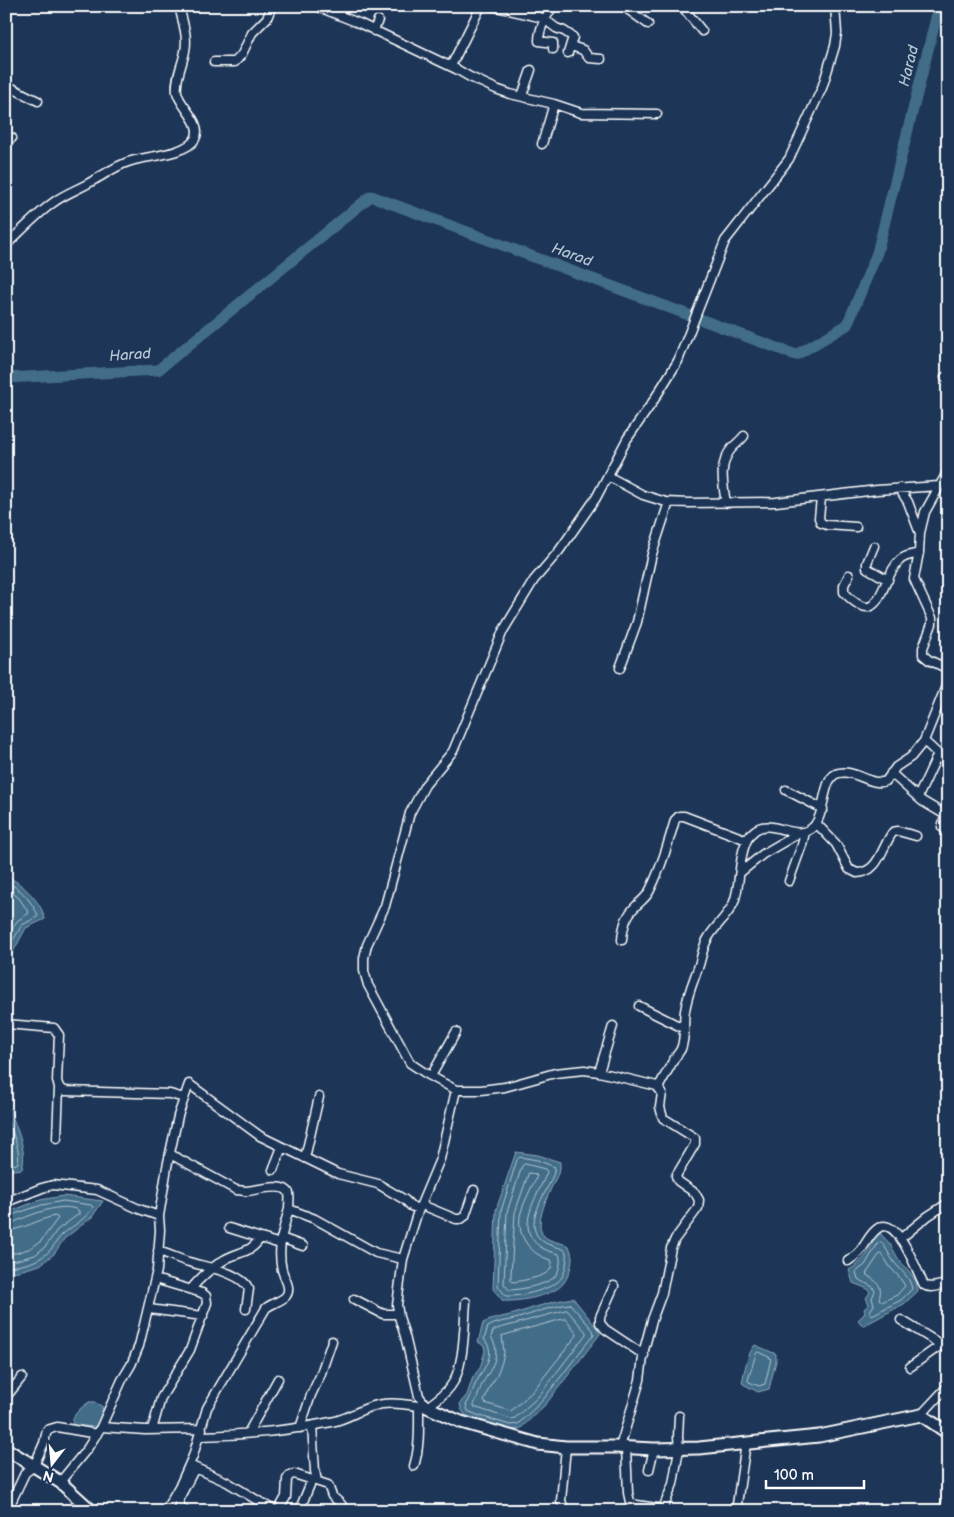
<svg xmlns="http://www.w3.org/2000/svg" width="954" height="1517" viewBox="0 0 954 1517" font-family="'Balsamiq Sans',sans-serif">
  <rect width="100%" height="100%" fill="#1d3557"/>
  <filter id="ink" filterUnits="userSpaceOnUse"><feTurbulence type="fractalNoise" baseFrequency=".02" numOctaves="2"/><feDisplacementMap in="SourceGraphic" scale="10" xChannelSelector="R" yChannelSelector="G"/><feConvolveMatrix kernelMatrix="1 2 1 2 8 2 1 2 1" color-interpolation-filters="sRGB"/></filter>
  <g filter="url(#ink)">
    <path fill="#426d89" stroke="#8ea7b8" d="M 6,876 C 22,883 41,901 45,919 L 26,928 L 6,965 Z
      M 6,1104 L 9,1107 C 15,1126 28,1149 22,1169 L 6,1171 Z
      M 516,1152 L 538,1155 L 560,1162 L 560,1169 C 554,1184 531,1223 544,1236 C 550,1242 561,1242 569,1246 C 570,1249 572,1254 572,1257 C 572,1268 567,1283 557,1289 C 544,1297 518,1302 503,1301 L 493,1289 L 496,1210 Z
      M 63,1196 L 103,1201 L 92,1217 L 64,1239 L 54,1254 L 40,1265 L 19,1271 L 6,1272 L 6,1213 L 40,1200 Z
      M 879,1232 L 890,1244 L 899,1260 L 909,1271 L 916,1281 L 918,1291 L 904,1304 L 863,1326 L 858,1320 L 865,1313 L 864,1309 L 869,1304 L 866,1298 L 870,1292 L 868,1289 L 853,1283 L 849,1270 C 864,1261 871,1251 876,1233 Z
      M 573,1298 L 597,1328 L 600,1334 L 546,1404 L 520,1429 L 510,1430 L 475,1420 L 465,1415 L 461,1409 L 460,1403 L 467,1395 L 473,1377 L 480,1368 L 485,1351 L 484,1346 L 478,1342 L 483,1323 C 493,1318 503,1317 514,1314 C 533,1308 552,1301 573,1298 Z
      M 755,1345 L 776,1354 L 776,1361 L 769,1389 L 758,1392 L 743,1384 L 742,1382 C 745,1370 747,1354 755,1345 Z
      M 89,1402 L 94,1402 L 103,1407 L 97,1427 L 72,1425 C 72,1414 81,1408 89,1402 Z"/>
    <g fill="none" stroke-linecap="round" stroke-linejoin="round">
      <path stroke="#b3c5d0" stroke-width="1" d="M 6,882 C 21,888 31,901 38,915 L 37,917 L 22,925 L 6,952
        M 6,888 L 19,898 L 29,913 L 17,921 L 6,940
        M 6,1115 C 10,1127 23,1154 17,1164 L 6,1166
        M 520,1157 L 537,1160 L 555,1167 C 553,1187 521,1220 540,1239 C 547,1246 557,1246 565,1250 C 567,1256 567,1259 566,1265 C 565,1269 564,1274 562,1277 C 555,1289 520,1297 506,1296 L 498,1286 L 501,1211 L 517,1160 Z
        M 525,1164 L 545,1169 L 547,1172 C 538,1196 511,1231 544,1249 C 549,1252 554,1252 559,1254 C 562,1261 559,1275 552,1279 C 543,1285 520,1290 509,1290 L 504,1284 L 507,1212 L 522,1166 Z
        M 529,1173 L 535,1174 L 537,1176 C 531,1189 523,1203 520,1216 C 517,1237 531,1255 551,1260 L 552,1262 C 552,1263 551,1269 550,1270 C 545,1277 521,1281 513,1282 L 511,1280 L 511,1274 L 515,1213 Z
        M 6,1217 L 42,1205 L 63,1201 L 91,1205 L 93,1207 C 87,1218 74,1225 64,1233 C 59,1237 56,1243 52,1248 C 41,1262 23,1266 6,1267
        M 6,1223 L 12,1223 C 28,1216 64,1200 79,1211 L 79,1214 L 57,1230 L 46,1246 L 35,1255 L 17,1260 L 6,1261
        M 6,1231 C 22,1230 39,1219 55,1216 L 58,1218 L 41,1241 L 31,1248 L 16,1253 L 6,1253
        M 881,1242 C 887,1248 889,1256 894,1262 C 901,1271 910,1277 912,1289 L 901,1300 L 872,1315 L 870,1311 L 874,1305 L 872,1298 L 875,1291 L 873,1287 L 858,1279 L 856,1272 L 865,1265 L 878,1243 Z
        M 882,1254 L 890,1267 L 900,1278 L 905,1286 L 897,1295 L 882,1302 L 879,1299 C 884,1283 875,1282 866,1274 L 879,1255 Z
        M 570,1304 L 593,1330 L 594,1334 L 542,1401 L 518,1424 L 510,1425 L 477,1415 L 468,1411 L 466,1405 C 472,1396 473,1387 478,1379 C 486,1365 496,1353 484,1339 L 488,1327 C 496,1322 505,1321 515,1319 C 533,1314 551,1306 570,1304 Z
        M 567,1310 L 586,1332 L 586,1334 L 538,1397 L 515,1418 L 511,1419 L 474,1407 L 474,1404 C 479,1397 479,1389 483,1382 C 492,1368 502,1353 491,1337 L 493,1331 L 497,1329 Z
        M 563,1319 L 566,1319 L 576,1332 L 577,1335 L 532,1392 L 511,1411 L 485,1403 L 484,1401 L 490,1386 L 496,1377 L 502,1362 L 504,1352 L 502,1336 Z
        M 758,1352 L 769,1357 L 771,1359 L 765,1384 L 759,1386 L 749,1382 L 748,1380 L 756,1354 Z"/>
      <path stroke="#426d89" stroke-width="11" d="M 6,378 L 158,370 L 371,196 L 796,355 L 847,325 L 877,253 L 939,6"/>
      <g stroke="#fff" stroke-width="11">
        <path id="street" d="M 316,6 L 361,24 L 456,69 L 470,77 L 496,89 L 510,94 L 554,104 L 581,113 L 657,114
          M 492,6 L 543,18 L 556,28 L 564,31 L 573,37 L 568,53
          M 553,6 C 546,17 539,28 539,41 L 553,43 L 553,49
          M 623,6 L 648,24
          M 684,6 L 685,10 L 702,31
          M 374,31 L 378,20
          M 571,46 L 583,50 L 589,58 L 601,59
          M 214,62 L 235,62 L 242,54 L 252,33 L 267,18 L 272,6
          M 451,66 L 481,6
          M 6,85 L 38,101
          M 522,96 L 531,70
          M 6,135 L 12,138
          M 542,144 L 554,104
          M 6,245 C 22,230 37,214 54,202 C 66,193 82,188 94,180 C 105,174 116,166 128,162 C 144,156 186,155 195,139 C 204,123 179,106 177,92 C 175,78 183,64 185,51 C 188,37 183,23 180,10 L 178,6
          M 945,377 L 948,376
          M 948,471 L 925,512 L 920,533 L 919,552 L 914,579 L 932,618 L 932,624 L 923,648 L 923,655 L 929,660 L 948,669
          M 608,476 L 643,495 L 666,502 L 689,503 L 776,502 L 877,490 L 939,486
          M 899,488 L 908,502 L 919,531
          M 821,498 L 819,518 L 821,523 L 827,525 L 856,527
          M 726,503 C 723,484 718,464 732,448 C 736,444 741,440 744,436
          M 874,546 L 867,563 L 867,568 L 888,580
          M 849,575 L 844,585 L 844,592 C 882,633 879,579 900,560 C 905,555 912,555 919,553
          M 620,668 L 637,622 L 652,554 L 669,502
          M 924,741 L 938,754 L 948,767
          M 891,773 L 922,801 L 944,814 L 945,817 L 942,827 L 948,832
          M 786,790 L 823,809
          M 918,797 L 938,754
          M 816,823 L 836,844 L 849,869 L 857,873 C 879,873 882,846 893,832 L 898,831 L 916,836
          M 741,872 L 763,854 L 799,833
          M 789,881 L 802,845 L 805,832
          M 622,940 C 623,926 626,915 637,905 C 642,900 647,897 650,890 C 661,868 668,844 675,820 L 679,816 L 684,816 L 747,840
          M 639,1006 L 683,1028
          M 6,1024 L 54,1028 L 59,1035 L 57,1081 L 59,1087 L 65,1091 L 170,1094 L 184,1098
          M 599,1072 L 613,1026
          M 431,1076 L 456,1032
          M 658,1088 C 663,1079 668,1070 673,1061 C 675,1057 679,1053 681,1049 C 686,1037 683,1023 685,1011 C 687,996 693,982 698,968 C 701,960 702,951 706,942 C 712,928 728,917 734,902 C 742,881 737,845 754,831 C 771,817 794,842 812,828 C 827,815 821,776 839,773 C 855,769 871,787 886,781 L 896,767 L 911,757 L 924,741 L 948,681
          M 57,1138 L 59,1087
          M 170,1154 L 236,1190 C 240,1190 243,1191 247,1191 C 257,1190 284,1182 289,1193 C 290,1198 289,1204 289,1209
          M 305,1158 L 319,1097
          M 273,1170 L 282,1147
          M 6,1202 L 42,1188 L 53,1185 L 97,1190 L 139,1209 L 159,1216
          M 422,1205 L 456,1219 L 461,1219 L 465,1216 L 474,1190
          M 229,1228 L 280,1244
          M 281,1238 L 303,1246
          M 900,1239 L 928,1216 L 948,1203
          M 158,1251 C 169,1254 178,1259 189,1262 C 205,1267 241,1272 249,1289 L 246,1309
          M 848,1261 C 852,1258 857,1255 860,1251 C 866,1244 869,1235 877,1229 C 897,1212 917,1273 924,1285 C 931,1290 940,1284 948,1284
          M 614,1286 L 600,1317 L 600,1323 L 605,1329 L 644,1355
          M 191,1289 C 200,1278 211,1268 224,1260 C 238,1251 251,1254 260,1238
          M 354,1299 L 383,1314 L 398,1314
          M 149,1309 L 203,1316
          M 901,1320 L 948,1349
          M 910,1367 L 941,1345
          M 6,1397 L 22,1377
          M 427,1407 L 419,1396 L 405,1336 L 399,1317 L 397,1305 L 403,1259 L 417,1214 L 440,1159 L 456,1090
          M 921,1415 L 948,1386
          M 312,1426 L 315,1471 L 317,1481
          M 101,1427 L 145,1430 L 202,1429
          M 300,1428 L 311,1395 L 320,1376 L 332,1341
          M 152,1430 L 161,1398 L 190,1350 L 207,1303 L 206,1296 L 202,1293 L 155,1279
          M 248,1433 L 278,1379
          M 200,1436 C 243,1435 288,1431 331,1422 C 347,1419 355,1412 370,1407 C 389,1400 407,1405 427,1407 C 435,1401 444,1395 450,1387 C 465,1369 464,1324 466,1302
          M 620,1447 L 640,1380 L 644,1350 L 652,1320 L 662,1293 L 671,1248 L 675,1239 L 698,1208 L 699,1200 L 695,1193 L 678,1181 L 676,1176 L 695,1144 L 695,1138 L 663,1118 L 660,1107 L 662,1093 L 657,1086 L 599,1072 L 584,1070 L 555,1073 L 505,1087 L 481,1090 L 456,1090 L 425,1073 L 410,1063 L 368,985 L 364,971 L 364,958 L 367,945 L 385,906 L 410,813 L 425,785 L 453,751 L 503,631 L 534,580 L 559,551 L 596,498 L 627,439 L 652,403 L 678,361 L 725,241 L 789,159 L 822,88 L 835,46 L 837,33 L 835,6
          M 626,1448 L 628,1493 L 630,1502 L 637,1505 L 663,1509
          M 189,1465 L 227,1482 L 275,1511
          M 414,1466 C 420,1447 419,1427 419,1406
          M 649,1470 L 654,1449
          M 60,1482 L 87,1449 L 101,1427 L 122,1380 L 131,1365 L 139,1346 L 157,1270 L 160,1230 L 159,1216 L 167,1167 L 178,1116 L 189,1084 L 260,1136 L 338,1174 L 378,1184 L 405,1200 L 411,1206 L 419,1209
          M 7,1511 L 25,1473 L 34,1466 L 44,1443 L 47,1430 L 57,1427 L 97,1434
          M 165,1511 L 181,1483 L 193,1456 L 207,1408 L 266,1308 C 271,1304 283,1300 286,1296 C 292,1288 284,1278 282,1270 C 277,1249 283,1229 289,1209 L 315,1219 L 376,1253 L 403,1259
          M 185,1511 L 179,1505 L 179,1499 L 195,1468
          M 278,1511 L 286,1497 L 287,1479 L 290,1475 L 294,1474 L 328,1485 L 332,1496 L 341,1504 L 345,1511
          M 299,1511 L 312,1480
          M 565,1511 L 561,1501 L 566,1447
          M 662,1511 L 673,1484 L 679,1449 L 678,1437 L 679,1416
          M 736,1511 L 746,1443
          M 944,1511 L 948,1496"/>
      </g>
      <g stroke="#fff" stroke-width="15">
        <path id="secondary" d="M 427,1407 L 461,1422 L 538,1444 L 566,1447 L 614,1447 L 654,1449 L 699,1448 L 819,1436 L 921,1415 L 948,1433
          M 6,1449 L 60,1482 L 92,1511"/>
      </g>
      <use href="#street" stroke="#1d3557" stroke-width="8"/>
      <use href="#secondary" stroke="#1d3557" stroke-width="11"/>
    </g>
  </g>
  <g text-anchor="middle" dominant-baseline="central" stroke-width="4" stroke-linejoin="round" paint-order="stroke">
    <g font-size="15" font-style="italic" fill="#b3c5d0" stroke="#1d3557">
      <text transform="translate(909 66) rotate(-76)">Harad</text>
      <text transform="translate(572 255) rotate(20)">Harad</text>
      <text transform="translate(130 355) rotate(-4)">Harad</text>
    </g>
  </g>
  <rect width="954" height="1517" fill="none" stroke="#1d3557" stroke-width="25"/>
  <rect x="12" y="12" width="929" height="1492" fill="none" stroke="#fff" stroke-width="2" filter="url(#ink)"/>
  <g transform="translate(52 1464) rotate(196)" stroke="#1d3557" stroke-width="4" paint-order="stroke">
  <path d="M0-4L9 19L0 12L-9 19Z" fill="#ffffff"/>
  <text y="-8" font-size="14" font-weight="bold" text-anchor="middle" fill="#ffffff">N</text>
  </g>
  <path d="M766 1480v8h98v-8" fill="none" stroke="#ffffff" stroke-width="2.5"/>
  <text x="774" y="1480" font-size="15" fill="#ffffff" stroke="#1d3557" stroke-width="4" paint-order="stroke">100 m</text>
</svg>
